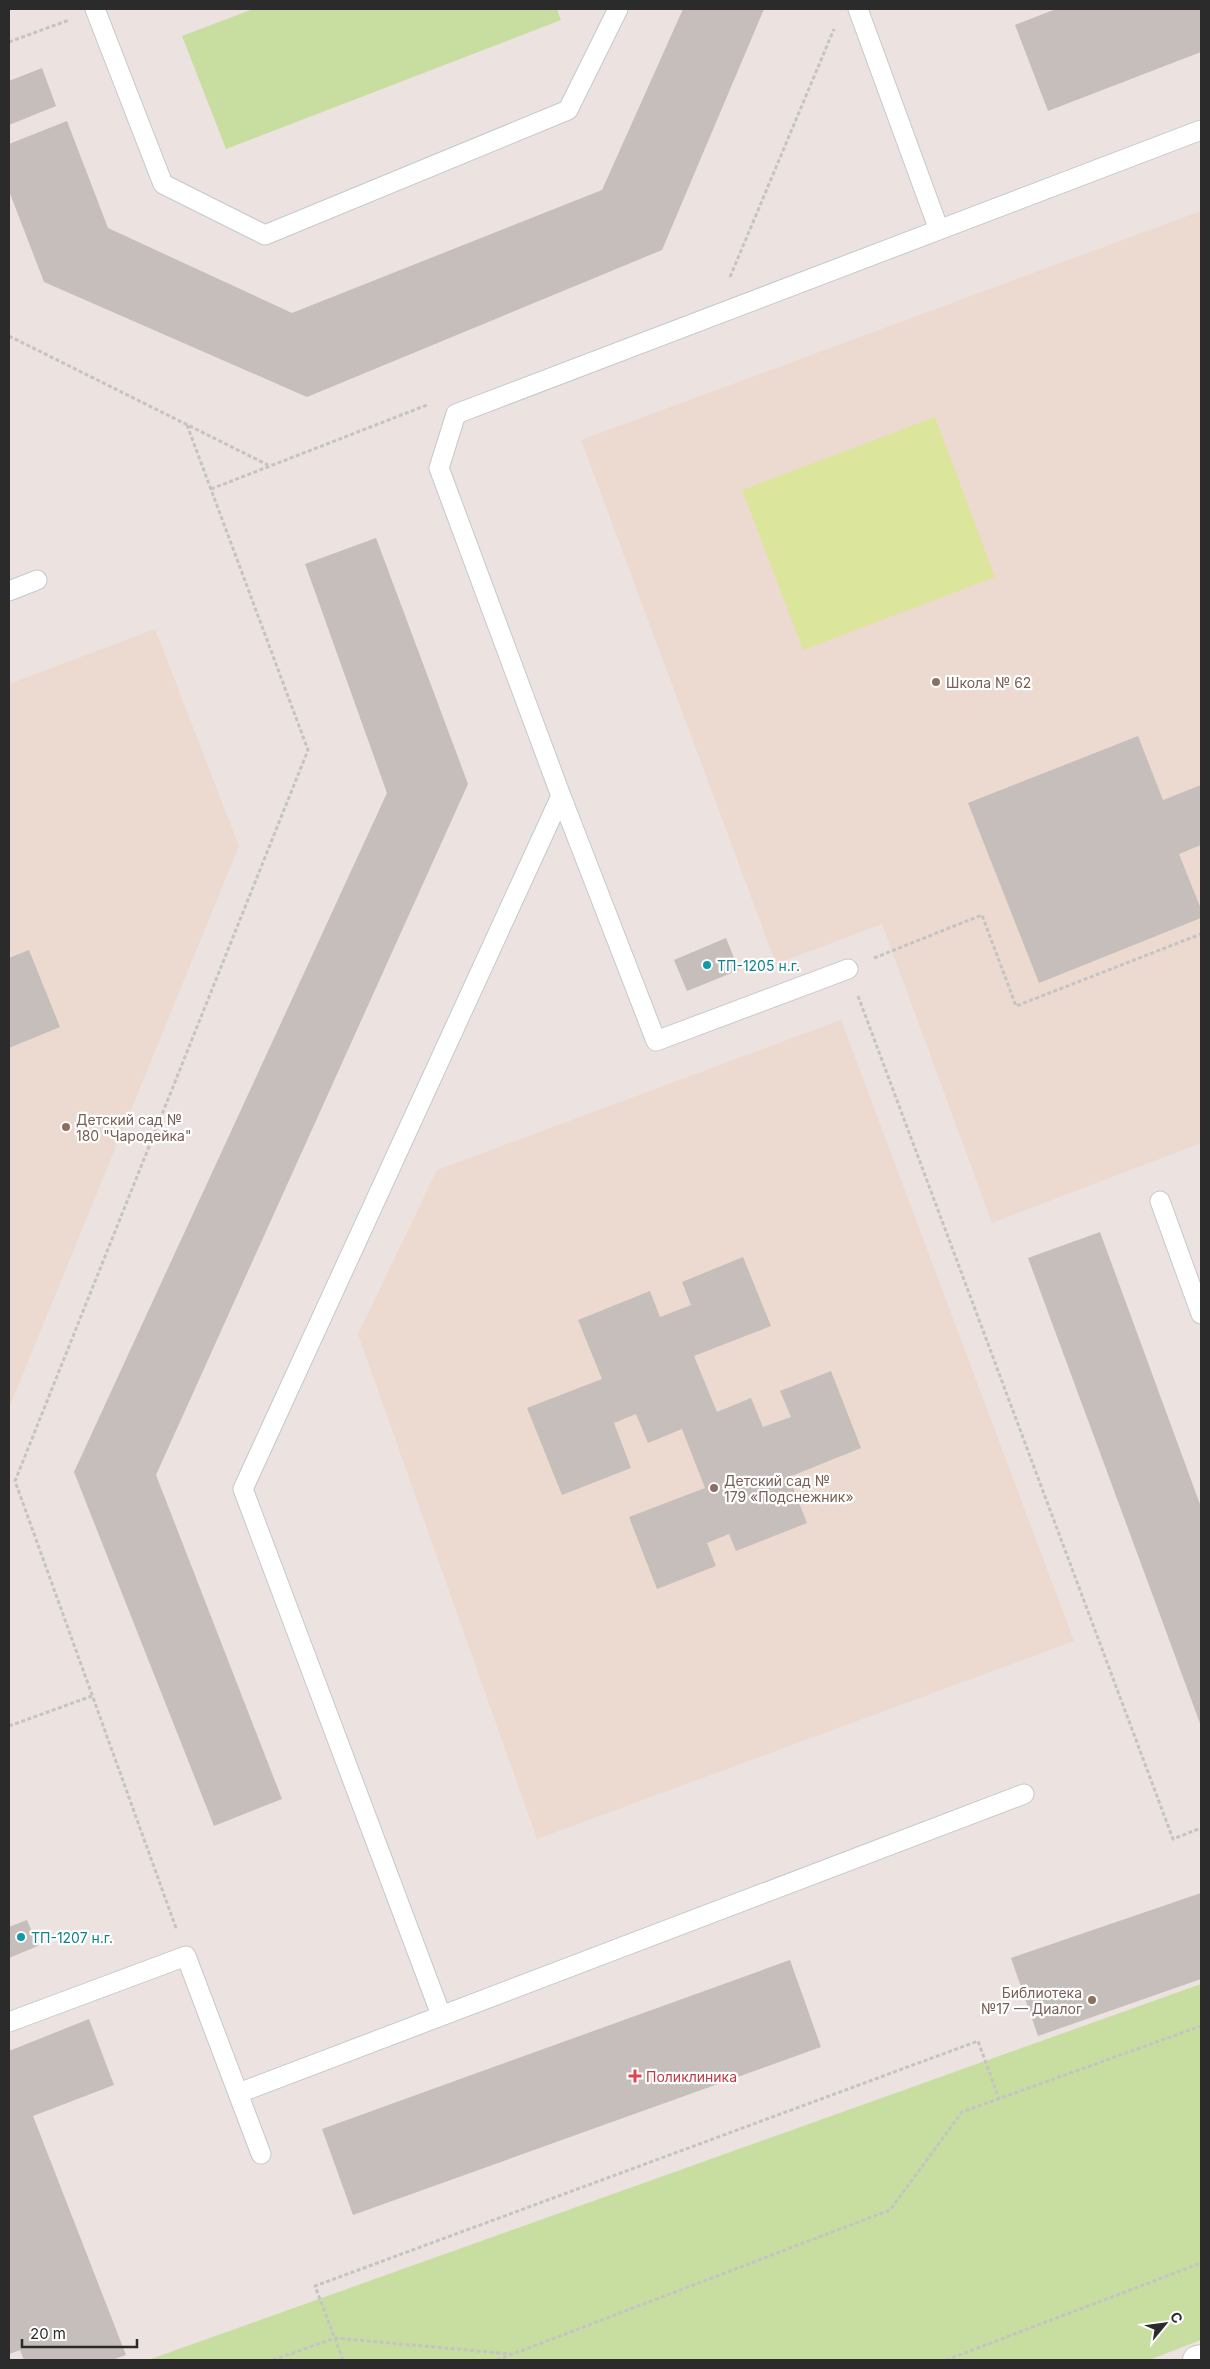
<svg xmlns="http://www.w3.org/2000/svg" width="1210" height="2369" viewBox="0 0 1210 2369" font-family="Inter,sans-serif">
  <rect width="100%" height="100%" fill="#ece2df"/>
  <path fill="#ecdad0" d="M 1201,211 L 1201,1143 L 992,1223 L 882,924 L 776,964 L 581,440 Z
    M 155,629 L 239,846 L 9,1408 L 9,684 Z
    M 841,1020 L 1074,1641 L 537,1839 L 358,1334 L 437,1170 Z"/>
  <path fill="#c8dea0" d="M 253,9 L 557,9 L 561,20 L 226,149 L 182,36 Z
    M 1201,1984 L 1201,2340 L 1149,2360 L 148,2360 Z"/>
  <path fill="#dce59c" d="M 935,417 L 995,577 L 803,650 L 742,490 Z"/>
  <path fill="#c5beba" d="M 683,9 L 764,9 L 662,250 L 307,397 L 44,282 L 9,191 L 9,144 L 67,121 L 108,228 L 292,313 L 602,190 Z
    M 1056,9 L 1201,9 L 1201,52 L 1048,111 L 1015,25 Z
    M 42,68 L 56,106 L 9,125 L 9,81 Z
    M 376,538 L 468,784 L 156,1475 L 282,1799 L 214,1826 L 74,1472 L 387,793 L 305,564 Z
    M 1138,736 L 1163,800 L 1201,785 L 1201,845 L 1179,854 L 1201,909 L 1201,918 L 1039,983 L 968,803 Z
    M 726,938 L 739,970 L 687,991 L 674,960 Z
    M 29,950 L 60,1027 L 9,1048 L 9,958 Z
    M 1100,1232 L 1201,1507 L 1201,1726 L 1028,1258 Z
    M 743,1257 L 771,1326 L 694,1356 L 717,1412 L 751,1398 L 763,1427 L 791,1417 L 780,1391 L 831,1371 L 861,1448 L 789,1477 L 807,1523 L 736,1551 L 729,1534 L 707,1543 L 716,1566 L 657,1589 L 629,1517 L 705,1488 L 682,1429 L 648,1443 L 636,1414 L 614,1423 L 631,1468 L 562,1495 L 527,1408 L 602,1379 L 578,1320 L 650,1291 L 660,1317 L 691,1305 L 682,1282 Z
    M 1201,1893 L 1201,1979 L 1038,2036 L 1011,1958 Z
    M 27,1920 L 38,1946 L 9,1958 L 9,1927 Z
    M 790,1960 L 821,2047 L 353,2215 L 322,2129 Z
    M 89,2019 L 114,2085 L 33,2116 L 126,2355 L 112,2360 L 24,2360 L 20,2350 L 9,2354 L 9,2051 Z"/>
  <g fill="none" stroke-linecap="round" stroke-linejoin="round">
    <g stroke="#c3c9d1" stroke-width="21">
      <path id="lane" d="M 95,9 L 163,184 L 265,235 L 568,110 L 618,9
        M 858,9 L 939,230
        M 9,591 L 37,580
        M 561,796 L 656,1041 L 848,969
        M 1160,1201 L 1201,1314
        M 441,2015 L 243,1489 L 561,796 L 439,468 L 456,414 L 1201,130
        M 9,2022 L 186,1956 L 261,2154
        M 239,2093 L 1024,1794"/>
    </g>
    <g stroke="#c3c9d1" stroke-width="30">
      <path id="street" d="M 1197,2360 L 1201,2359"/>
    </g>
    <path stroke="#c4c4c4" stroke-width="3" stroke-dasharray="4 2.5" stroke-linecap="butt" d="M 9,42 L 69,20
      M 730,277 L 834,29
      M 9,336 L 268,465
      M 211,489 L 427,405
      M 874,958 L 982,915 L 1016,1006 L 1201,934
      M 858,996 L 1173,1839 L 1201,1828
      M 9,1726 L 92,1696
      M 176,1928 L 15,1481 L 308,750 L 187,425
      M 273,2360 L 335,2338 L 511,2354
      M 343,2360 L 315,2286 L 978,2041 L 999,2099
      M 497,2360 L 890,2210 L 962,2112 L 1201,2026
      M 946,2360 L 1201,2263"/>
    <use href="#lane" stroke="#fff" stroke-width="19"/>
    <use href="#street" stroke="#fff" stroke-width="28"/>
  </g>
  <g fill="#8d6e63" stroke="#fff" stroke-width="2">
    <circle cx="936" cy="682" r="5"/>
    <circle cx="66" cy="1127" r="5"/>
    <circle cx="714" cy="1488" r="5"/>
    <circle cx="1092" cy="2000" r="5"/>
  </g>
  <g fill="#0f9aa8" stroke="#fff" stroke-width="2">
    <circle cx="707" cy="965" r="5"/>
    <circle cx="21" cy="1937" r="5"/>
  </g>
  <path fill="#e0444e" stroke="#fff" stroke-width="2" d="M632.5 2068.5h5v5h5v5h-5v5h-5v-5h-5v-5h5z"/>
  <g text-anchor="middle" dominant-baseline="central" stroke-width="4.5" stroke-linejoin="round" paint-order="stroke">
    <g font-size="14" fill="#785e54" stroke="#fff" text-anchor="start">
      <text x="946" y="682">Школа № 62</text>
      <text x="76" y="1119">Детский сад №<tspan x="76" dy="16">180 "Чародейка"</tspan></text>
      <text x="724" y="1480">Детский сад №<tspan x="724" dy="16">179 «Подснежник»</tspan></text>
      <text x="1082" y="1992" text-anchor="end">Библиотека<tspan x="1082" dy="16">№17 — Диалог</tspan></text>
    </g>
    <g font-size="14" fill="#0d838f" stroke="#fff" text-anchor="start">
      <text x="717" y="965">ТП-1205 н.г.</text>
      <text x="31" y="1937">ТП-1207 н.г.</text>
    </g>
    <g font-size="14" fill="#be3a42" stroke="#fff" text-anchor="start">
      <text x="646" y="2076">Поликлиника</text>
    </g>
  </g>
  <rect width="1210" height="2369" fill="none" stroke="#2b2b2b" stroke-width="20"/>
  <g transform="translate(1165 2324) rotate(61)" stroke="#ffffff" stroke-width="4" paint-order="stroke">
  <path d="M0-4L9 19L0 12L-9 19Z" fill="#2b2b2b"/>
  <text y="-8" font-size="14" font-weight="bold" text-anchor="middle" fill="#2b2b2b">С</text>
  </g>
  <path d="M22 2339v8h115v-8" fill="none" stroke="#2b2b2b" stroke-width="2.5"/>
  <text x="30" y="2339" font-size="15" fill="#2b2b2b" stroke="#ffffff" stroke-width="4" paint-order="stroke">20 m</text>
</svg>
